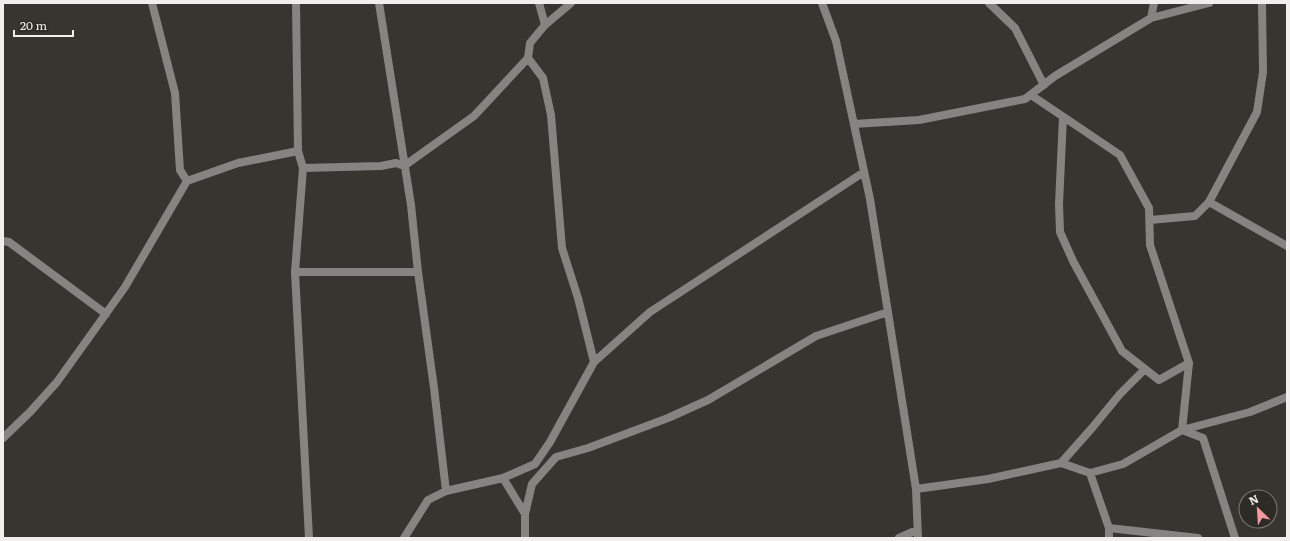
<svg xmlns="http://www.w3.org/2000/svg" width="1290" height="541" viewBox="0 0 1290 541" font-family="Literata,serif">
  <rect width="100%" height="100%" fill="#383531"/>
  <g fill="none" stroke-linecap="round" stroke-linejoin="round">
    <path stroke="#858481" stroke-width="8" d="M 152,3 L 175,93 L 180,170 L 187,181
      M 379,3 L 411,205 L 418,272 L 434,388 L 446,491
      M 539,3 L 545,25
      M 822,3 L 836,41 L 870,199 L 916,489 L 918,538
      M 989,3 L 1015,28 L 1044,85
      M 1262,3 L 1263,72 L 1257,112 L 1209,202 L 1287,246
      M 1151,18 L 1154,3
      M 528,58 L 543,78 L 551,115 L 562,248 L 578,298 L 594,362
      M 1031,95 L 1120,155 L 1149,208 L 1150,245 L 1189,363 L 1182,430 L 1203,438 L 1235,538
      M 1063,117 L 1059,204 L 1060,232 L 1073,261 L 1122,351 L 1159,380 L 1189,363
      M 854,124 L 919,120 L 1025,99 L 1055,76 L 1151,18 L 1209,3
      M 303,168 L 381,166 L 396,163 L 404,166 L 474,116 L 528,58 L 530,43 L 545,25 L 571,3
      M 1150,220 L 1195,216 L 1209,202
      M 3,241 L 9,242 L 106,314
      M 295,272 L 418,272
      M 3,438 L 30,412 L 57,382 L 125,287 L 187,181 L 238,163 L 298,151
      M 1061,463 L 1092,428 L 1120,394 L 1145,369
      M 1090,473 L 1123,464 L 1182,430 L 1250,412 L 1287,397
      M 503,478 L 525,514
      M 916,489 L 988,479 L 1061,463 L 1090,473 L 1109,528 L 1109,538
      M 1109,528 L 1198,538
      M 404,538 L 428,500 L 446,491 L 503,478 L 535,464 L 550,442 L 594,362 L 650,312 L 864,172
      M 525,538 L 525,514 L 532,484 L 556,457 L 588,448 L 668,418 L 708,400 L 816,336 L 888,312
      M 899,538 L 917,530"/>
    <path stroke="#858481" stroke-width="8" d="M 296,3 L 298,151 L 303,168 L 295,272 L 309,538"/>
  </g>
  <rect width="1290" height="541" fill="none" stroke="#f1efec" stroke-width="8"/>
  <g transform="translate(1258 509) rotate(335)"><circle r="19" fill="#2e2b27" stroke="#7c7976"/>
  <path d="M0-3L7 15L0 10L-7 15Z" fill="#f49aa0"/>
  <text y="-6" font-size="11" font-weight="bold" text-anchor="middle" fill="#f1efec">N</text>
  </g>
  <path d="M14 30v6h59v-6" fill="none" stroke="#f1efec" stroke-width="2"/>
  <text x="20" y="30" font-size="12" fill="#f1efec" stroke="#2e2b27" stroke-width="3" paint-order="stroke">20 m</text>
</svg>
